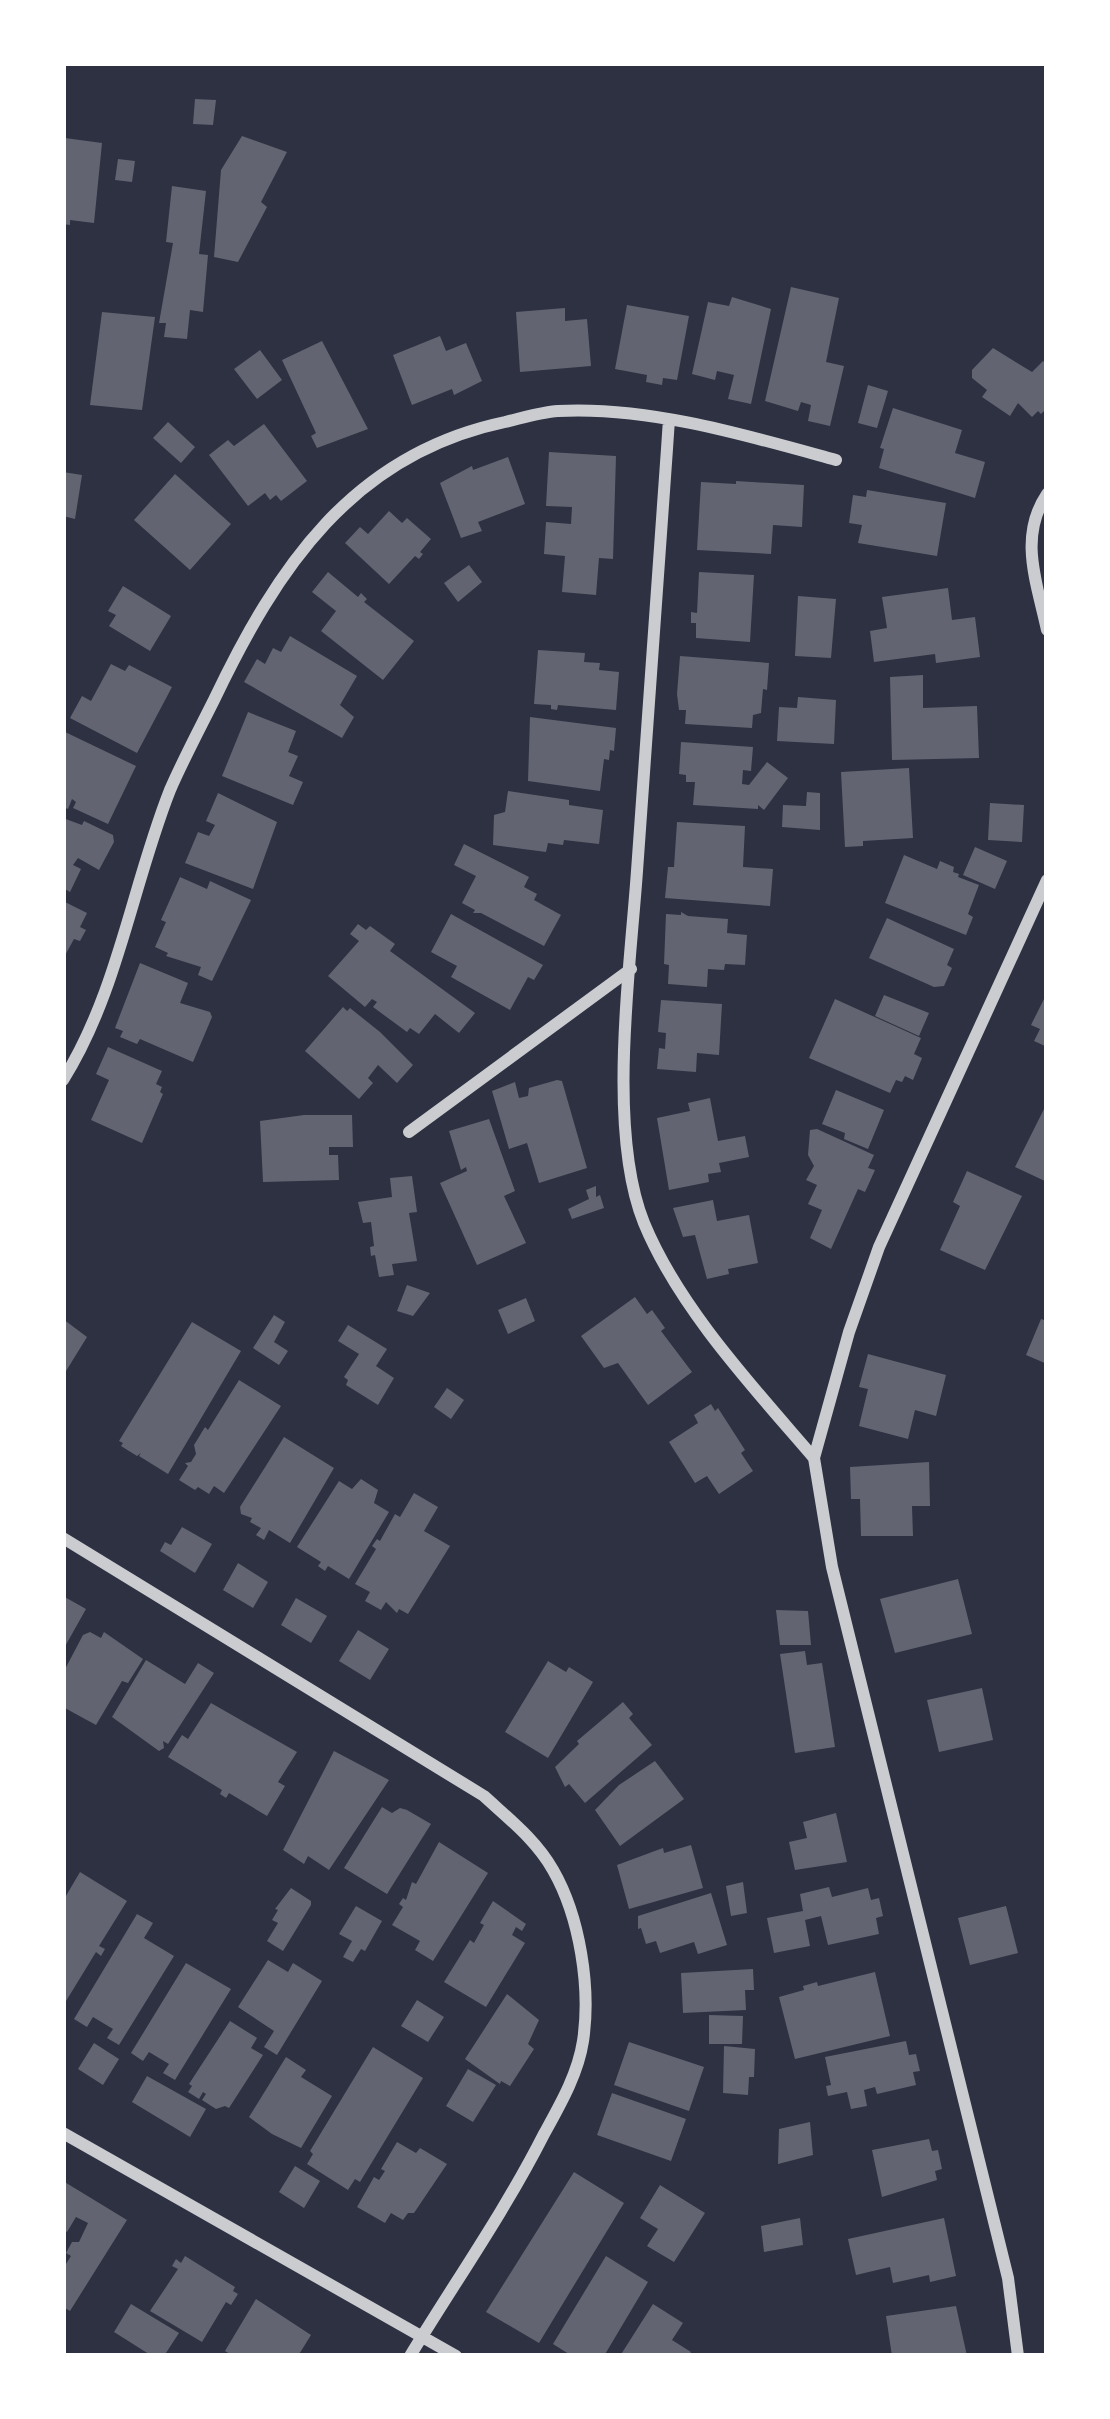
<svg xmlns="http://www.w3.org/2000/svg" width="1110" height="2419" viewBox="0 0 1110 2419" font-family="'Fira Sans Condensed',sans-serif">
  <rect width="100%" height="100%" fill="#2d3142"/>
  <path fill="#626471" d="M 195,99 L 216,100 L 213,125 L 193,124 Z
    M 242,136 L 287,152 L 261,202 L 267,207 L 238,262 L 214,257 L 221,170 Z
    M 65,138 L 102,143 L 94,223 L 70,220 L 70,225 L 63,224 Z
    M 118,159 L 135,161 L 132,182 L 115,180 Z
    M 172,186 L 206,191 L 199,254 L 208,255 L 203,312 L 190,310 L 187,339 L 164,337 L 166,323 L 159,323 L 173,243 L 166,242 Z
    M 791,287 L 839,298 L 826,362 L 844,366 L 830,426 L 808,421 L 811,405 L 801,402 L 798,411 L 765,401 Z
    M 732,297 L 771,309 L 751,404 L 728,399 L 734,375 L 717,371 L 715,380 L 692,374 L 708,302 L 729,306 Z
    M 627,305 L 689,316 L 677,380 L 663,378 L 662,385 L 646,382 L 647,375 L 615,369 Z
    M 565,308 L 565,321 L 587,319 L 591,366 L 520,372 L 516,312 Z
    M 102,312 L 155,317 L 142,410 L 90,405 Z
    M 440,336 L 446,351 L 466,343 L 482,381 L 454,395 L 452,389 L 412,405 L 393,355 Z
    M 322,341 L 368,429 L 317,448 L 311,436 L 316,433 L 282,360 Z
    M 993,348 L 1032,372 L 1043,361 L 1047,364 L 1044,403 L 1047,408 L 1041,414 L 1038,411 L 1032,417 L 1018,403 L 1010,416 L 982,397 L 987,390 L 972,378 L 972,370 Z
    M 260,350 L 282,380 L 257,399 L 234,369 Z
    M 868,385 L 888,391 L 877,428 L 858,423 Z
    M 893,408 L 962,430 L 955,453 L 985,462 L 975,498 L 879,468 L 884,449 L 880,448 Z
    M 168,422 L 195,447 L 181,463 L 153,438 Z
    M 264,424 L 307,481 L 281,501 L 276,495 L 270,500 L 265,493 L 248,506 L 209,455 L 228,440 L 234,446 Z
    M 549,452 L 616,456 L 613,559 L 599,558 L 596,595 L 562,592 L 565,556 L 544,554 L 546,522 L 571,524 L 572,507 L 546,506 Z
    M 508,457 L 525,504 L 478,522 L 482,531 L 461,538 L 440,483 L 472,466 L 473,470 Z
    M 63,472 L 82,475 L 75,519 L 63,516 Z
    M 175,474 L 231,524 L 190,570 L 134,520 Z
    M 736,481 L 804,485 L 802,527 L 773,525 L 771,554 L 697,550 L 701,482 L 736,484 Z
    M 867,490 L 946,503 L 937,556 L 858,543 L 862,525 L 849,523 L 853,495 L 866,497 Z
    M 389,511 L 402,523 L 407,518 L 431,539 L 420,552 L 423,554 L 419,559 L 415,556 L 389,584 L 345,543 L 360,527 L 368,534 Z
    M 469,565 L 482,582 L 458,602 L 444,583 Z
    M 328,572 L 358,597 L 361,593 L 367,599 L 364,602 L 414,641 L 383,680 L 321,631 L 336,611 L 312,592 Z
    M 699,572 L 754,575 L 750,642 L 696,638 L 696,623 L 691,623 L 691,612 L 697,613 Z
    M 123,586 L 171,616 L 150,651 L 109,626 L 116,615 L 108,611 Z
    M 948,588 L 952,620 L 975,617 L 980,657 L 936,663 L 935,654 L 874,662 L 870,631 L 887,628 L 882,597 Z
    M 798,596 L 836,599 L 831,658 L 795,656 Z
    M 290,636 L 357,676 L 340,705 L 354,717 L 342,738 L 244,682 L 257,659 L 265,664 L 273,648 L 281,652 Z
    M 538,650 L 585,653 L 584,662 L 600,663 L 599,670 L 619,672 L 616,710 L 558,705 L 557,710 L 551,709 L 551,705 L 534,704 Z
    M 680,656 L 769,663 L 767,690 L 763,689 L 761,713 L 753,715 L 752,728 L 685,724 L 686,710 L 679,710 L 677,694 Z
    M 111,664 L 125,671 L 129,665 L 172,687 L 137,753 L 70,718 L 82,696 L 91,701 Z
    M 923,675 L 923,708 L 977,706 L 979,758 L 892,760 L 890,677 Z
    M 798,697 L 836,700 L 834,744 L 777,741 L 779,707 L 797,708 Z
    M 248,712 L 296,731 L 288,752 L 298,756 L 289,776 L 303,782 L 293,805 L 222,776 Z
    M 530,717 L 616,728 L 614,751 L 610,750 L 609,760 L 604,759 L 600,791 L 528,781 Z
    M 63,731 L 136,766 L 108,824 L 73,808 L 76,802 L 72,799 L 68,809 L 63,807 Z
    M 681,742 L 753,747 L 751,771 L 743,770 L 742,784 L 749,785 L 767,762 L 788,778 L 764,810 L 758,805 L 758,809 L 693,805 L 695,782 L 686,782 L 686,775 L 679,774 Z
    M 909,768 L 913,838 L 863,841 L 863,846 L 845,847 L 841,772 Z
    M 508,791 L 569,800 L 569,805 L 603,810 L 599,844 L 564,840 L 563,845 L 548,843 L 546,852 L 493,845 L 494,815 L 505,812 Z
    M 807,792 L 820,793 L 820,830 L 782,827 L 783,805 L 806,806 Z
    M 218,793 L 277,822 L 253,889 L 185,863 L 198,832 L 209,836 L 215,825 L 206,821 Z
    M 990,803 L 1024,805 L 1022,842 L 988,840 Z
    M 63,818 L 82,825 L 84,821 L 113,835 L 114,842 L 99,870 L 78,858 L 73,865 L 81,869 L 70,892 L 63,888 Z
    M 677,822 L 745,826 L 743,867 L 773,869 L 770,906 L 665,898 L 668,867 L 674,867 Z
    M 464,844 L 529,877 L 524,887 L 537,894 L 534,900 L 561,915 L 544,946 L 481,913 L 473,913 L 475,910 L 462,903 L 476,876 L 454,865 Z
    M 975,847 L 1007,861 L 995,889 L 963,875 Z
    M 904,855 L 937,869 L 940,861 L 954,867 L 953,872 L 959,874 L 958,877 L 979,885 L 968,914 L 973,917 L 966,935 L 885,903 Z
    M 180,877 L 207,889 L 210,881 L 251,900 L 212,981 L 198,975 L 201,967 L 166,956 L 168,953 L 155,947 L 166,922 L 161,920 Z
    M 63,901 L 87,913 L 80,927 L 86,930 L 80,941 L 74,939 L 63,959 Z
    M 681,912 L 688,916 L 728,919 L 727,933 L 747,935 L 745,965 L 725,964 L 724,970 L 708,969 L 707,987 L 668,984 L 669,965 L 664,964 L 666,914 L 681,915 Z
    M 451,914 L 543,965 L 534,980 L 528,977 L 510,1010 L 451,977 L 457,966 L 431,952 Z
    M 887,918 L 954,949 L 947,965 L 952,968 L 944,986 L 934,987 L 869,958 Z
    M 358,924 L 366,930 L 370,926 L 395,944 L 390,951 L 475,1013 L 459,1033 L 435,1014 L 419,1034 L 410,1028 L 407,1032 L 373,1007 L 377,1002 L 372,999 L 365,1007 L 328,976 L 359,941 L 350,934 Z
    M 140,963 L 188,983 L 180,1003 L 210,1012 L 212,1017 L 193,1062 L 140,1039 L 137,1044 L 120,1037 L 123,1031 L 115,1028 Z
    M 1047,993 L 1047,1047 L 1034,1041 L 1040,1029 L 1031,1025 Z
    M 884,995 L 929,1013 L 919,1036 L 875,1016 Z
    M 835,999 L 921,1038 L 914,1054 L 922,1058 L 913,1080 L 905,1076 L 902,1082 L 896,1080 L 890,1093 L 809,1058 Z
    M 661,1000 L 722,1004 L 719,1055 L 697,1053 L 696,1072 L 657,1069 L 659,1048 L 665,1049 L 666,1033 L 658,1032 Z
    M 343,1007 L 347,1011 L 350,1008 L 380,1032 L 413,1065 L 397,1083 L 378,1065 L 368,1078 L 373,1083 L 359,1099 L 305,1051 Z
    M 108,1047 L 162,1071 L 156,1084 L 162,1087 L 160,1092 L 163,1094 L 142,1143 L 91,1120 L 109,1080 L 96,1074 Z
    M 557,1080 L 562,1081 L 587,1168 L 539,1183 L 527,1143 L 509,1149 L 492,1091 L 515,1082 L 519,1098 L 528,1096 L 529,1088 Z
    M 836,1090 L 884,1110 L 868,1149 L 844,1139 L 845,1133 L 822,1124 Z
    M 710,1098 L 718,1141 L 745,1136 L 749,1157 L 719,1163 L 721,1172 L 708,1174 L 709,1182 L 669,1190 L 657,1118 L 690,1111 L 688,1103 Z
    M 1044,1109 L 1047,1111 L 1047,1182 L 1015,1167 Z
    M 304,1115 L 352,1115 L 353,1147 L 329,1147 L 329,1155 L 338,1155 L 339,1180 L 263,1182 L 260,1121 Z
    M 489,1119 L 515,1191 L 504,1196 L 526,1243 L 477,1265 L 440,1183 L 467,1171 L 466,1167 L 461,1170 L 449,1131 Z
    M 817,1129 L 874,1155 L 868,1168 L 875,1170 L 865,1192 L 858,1189 L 831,1249 L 810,1238 L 822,1210 L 808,1204 L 817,1185 L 806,1180 L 814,1166 L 808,1155 L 810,1130 Z
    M 967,1171 L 1022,1196 L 985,1270 L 940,1250 L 960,1206 L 953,1202 Z
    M 412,1176 L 417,1212 L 409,1213 L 417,1261 L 392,1264 L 394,1275 L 379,1277 L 375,1255 L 371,1256 L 370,1247 L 374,1246 L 371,1222 L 363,1223 L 358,1202 L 392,1197 L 390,1178 Z
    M 596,1186 L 596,1197 L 600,1195 L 604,1208 L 572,1219 L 568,1209 L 589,1199 L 586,1190 Z
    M 713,1200 L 717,1221 L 749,1215 L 758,1263 L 728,1269 L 729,1274 L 707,1279 L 695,1235 L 683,1237 L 673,1208 Z
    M 407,1285 L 430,1293 L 413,1316 L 397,1311 Z
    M 635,1297 L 647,1314 L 652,1310 L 665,1328 L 661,1331 L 692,1372 L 648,1405 L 618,1363 L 604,1368 L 581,1336 Z
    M 526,1298 L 535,1321 L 508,1334 L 498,1310 Z
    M 274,1315 L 285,1322 L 274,1342 L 288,1351 L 279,1365 L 253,1348 Z
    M 63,1319 L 87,1337 L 63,1376 Z
    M 1041,1319 L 1047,1321 L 1047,1364 L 1026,1355 Z
    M 192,1322 L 241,1351 L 168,1474 L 139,1456 L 141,1453 L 137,1456 L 121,1446 L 123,1443 L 119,1441 Z
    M 348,1325 L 387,1349 L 376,1366 L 394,1378 L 378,1405 L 346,1385 L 348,1380 L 344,1377 L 359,1354 L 338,1341 Z
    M 868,1354 L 946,1375 L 936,1416 L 915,1410 L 908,1439 L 859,1426 L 868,1389 L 859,1387 Z
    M 239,1380 L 281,1406 L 224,1493 L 214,1486 L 209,1494 L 198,1487 L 195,1490 L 179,1480 L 188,1466 L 185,1463 L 191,1462 L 196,1454 L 194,1445 L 205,1427 L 208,1430 Z
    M 447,1388 L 464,1400 L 451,1419 L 434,1407 Z
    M 711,1404 L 715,1411 L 718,1408 L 745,1450 L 741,1453 L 753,1471 L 719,1494 L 707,1476 L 695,1483 L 669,1442 L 698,1423 L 694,1415 Z
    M 284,1437 L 334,1468 L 290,1543 L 269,1530 L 264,1540 L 256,1535 L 261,1528 L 250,1522 L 252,1518 L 241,1514 L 240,1507 Z
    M 929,1462 L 930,1506 L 912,1506 L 913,1536 L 861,1536 L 860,1499 L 851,1499 L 850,1467 Z
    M 361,1479 L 378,1490 L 374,1503 L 389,1512 L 349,1579 L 328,1566 L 325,1571 L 318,1566 L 321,1562 L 297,1547 L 339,1481 L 352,1489 Z
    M 414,1493 L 438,1507 L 424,1531 L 450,1546 L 408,1614 L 399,1609 L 397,1613 L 386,1602 L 381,1610 L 365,1601 L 370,1592 L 355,1584 L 376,1549 L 372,1546 L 377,1539 L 380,1541 L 395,1514 L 400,1517 Z
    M 182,1527 L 212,1544 L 195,1573 L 160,1551 L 165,1542 L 171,1545 Z
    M 238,1563 L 268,1582 L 253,1608 L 223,1590 Z
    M 958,1579 L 972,1634 L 895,1653 L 880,1599 Z
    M 63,1596 L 86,1609 L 63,1650 Z
    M 296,1598 L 327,1616 L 311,1643 L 281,1625 Z
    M 776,1610 L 808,1611 L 811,1645 L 780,1645 Z
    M 358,1630 L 389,1649 L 370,1680 L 339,1661 Z
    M 90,1632 L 101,1638 L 104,1632 L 143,1659 L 128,1683 L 122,1681 L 96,1725 L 63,1707 L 63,1673 L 83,1635 Z
    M 805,1651 L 807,1665 L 822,1663 L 835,1747 L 795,1753 L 780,1654 Z
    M 146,1660 L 185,1684 L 198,1663 L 214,1673 L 168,1744 L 163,1741 L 164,1748 L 159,1751 L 112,1717 Z
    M 548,1661 L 566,1672 L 569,1667 L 593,1682 L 548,1758 L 505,1732 Z
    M 982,1688 L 993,1740 L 939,1752 L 927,1700 Z
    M 623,1702 L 633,1714 L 629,1718 L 652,1745 L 585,1803 L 569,1784 L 565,1787 L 555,1767 L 579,1744 L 577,1741 Z
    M 211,1703 L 297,1752 L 278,1782 L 285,1786 L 267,1816 L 229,1793 L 226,1798 L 220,1794 L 222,1790 L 168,1757 L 182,1735 L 188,1739 Z
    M 334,1751 L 389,1780 L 329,1870 L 308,1856 L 304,1864 L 283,1850 Z
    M 655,1761 L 684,1799 L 620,1846 L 595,1810 L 619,1785 Z
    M 382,1807 L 392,1813 L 400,1808 L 407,1810 L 431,1824 L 387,1894 L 344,1868 Z
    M 836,1813 L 847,1862 L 795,1870 L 789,1842 L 807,1838 L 803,1822 Z
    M 439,1842 L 488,1873 L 433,1961 L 415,1950 L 420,1941 L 392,1925 L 403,1907 L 399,1904 L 403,1898 L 406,1900 L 412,1882 L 416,1884 Z
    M 691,1845 L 703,1888 L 629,1909 L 617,1865 L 663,1848 L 664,1853 Z
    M 80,1872 L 127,1901 L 99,1946 L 105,1949 L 101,1956 L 96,1952 L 63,2006 L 63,1901 Z
    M 743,1882 L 747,1913 L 731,1916 L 726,1886 Z
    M 829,1887 L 832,1897 L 868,1888 L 871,1900 L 879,1898 L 883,1916 L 876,1918 L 879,1934 L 828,1945 L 821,1916 L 805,1920 L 810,1946 L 774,1953 L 767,1918 L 803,1911 L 800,1894 Z
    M 291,1888 L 311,1901 L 311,1905 L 283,1951 L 267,1941 L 278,1923 L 272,1920 L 278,1910 L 275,1909 Z
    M 711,1893 L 727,1945 L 698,1954 L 694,1942 L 660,1953 L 656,1941 L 646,1944 L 641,1928 L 638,1929 L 638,1916 Z
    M 493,1901 L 526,1924 L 522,1931 L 516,1927 L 512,1935 L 525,1943 L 486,2007 L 444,1982 L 470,1940 L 474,1943 L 484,1925 L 480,1923 Z
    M 356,1906 L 382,1921 L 365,1951 L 361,1949 L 353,1962 L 343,1957 L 352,1941 L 339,1934 Z
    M 1006,1906 L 1018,1953 L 970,1965 L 958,1918 Z
    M 137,1914 L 153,1923 L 144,1938 L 174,1956 L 119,2045 L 107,2038 L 113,2029 L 93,2017 L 87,2027 L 74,2019 Z
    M 268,1960 L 288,1972 L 293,1963 L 322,1981 L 277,2055 L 264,2047 L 274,2031 L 238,2007 Z
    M 186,1963 L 231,1989 L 175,2080 L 163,2073 L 169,2064 L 149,2052 L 143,2061 L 131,2053 Z
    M 753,1969 L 754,1990 L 745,1990 L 746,2010 L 683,2013 L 681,1973 Z
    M 875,1972 L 890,2036 L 795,2059 L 779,1997 L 804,1990 L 803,1986 L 817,1982 L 818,1986 Z
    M 507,1994 L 539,2020 L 528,2044 L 534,2049 L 510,2086 L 501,2081 L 500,2084 L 465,2059 Z
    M 417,2000 L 444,2017 L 428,2042 L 401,2026 Z
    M 709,2015 L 743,2016 L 742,2044 L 709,2044 Z
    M 230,2021 L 257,2038 L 251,2048 L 263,2055 L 229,2108 L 225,2106 L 216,2109 L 202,2100 L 206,2094 L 203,2092 L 199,2099 L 188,2092 L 192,2086 L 189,2084 Z
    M 906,2041 L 909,2055 L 916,2054 L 920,2071 L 913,2072 L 916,2085 L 877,2094 L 875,2087 L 864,2090 L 867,2106 L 851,2109 L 847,2092 L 828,2096 L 826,2086 L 831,2085 L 825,2057 Z
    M 629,2042 L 704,2067 L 689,2111 L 614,2085 Z
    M 94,2043 L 119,2059 L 103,2085 L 78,2069 Z
    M 724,2046 L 755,2049 L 754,2077 L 749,2077 L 748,2095 L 723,2093 Z
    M 373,2047 L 423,2078 L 360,2182 L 355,2179 L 348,2190 L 307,2164 L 313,2154 L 310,2151 Z
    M 286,2057 L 306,2070 L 301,2077 L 332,2096 L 301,2148 L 272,2134 L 249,2117 Z
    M 468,2069 L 496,2085 L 473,2122 L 446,2106 Z
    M 147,2076 L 206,2109 L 190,2137 L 132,2102 Z
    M 612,2093 L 686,2119 L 671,2161 L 597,2135 Z
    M 810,2122 L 813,2155 L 778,2164 L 779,2129 Z
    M 929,2139 L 932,2151 L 938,2150 L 942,2169 L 935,2171 L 937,2180 L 882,2197 L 872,2150 Z
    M 397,2142 L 416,2153 L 420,2148 L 447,2164 L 414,2213 L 408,2213 L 403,2220 L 391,2213 L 385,2223 L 357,2207 L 374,2177 L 379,2180 L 385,2171 L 381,2169 Z
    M 295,2166 L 320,2181 L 304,2208 L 279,2192 Z
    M 574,2172 L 624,2203 L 539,2343 L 486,2312 Z
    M 63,2181 L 127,2220 L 70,2311 L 63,2307 L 63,2262 L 66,2264 L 71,2256 L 66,2253 L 72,2242 L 79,2242 L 88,2223 L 76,2217 L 67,2232 L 63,2229 Z
    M 660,2185 L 705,2213 L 674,2262 L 647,2246 L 658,2229 L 640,2218 Z
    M 800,2218 L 803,2245 L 764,2252 L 761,2226 Z
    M 944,2218 L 956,2276 L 930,2282 L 929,2275 L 893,2283 L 890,2267 L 856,2275 L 848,2239 Z
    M 185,2256 L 235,2287 L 233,2291 L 238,2294 L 231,2305 L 226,2302 L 202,2342 L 150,2311 L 178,2269 L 172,2266 L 176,2259 L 181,2263 Z
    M 606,2256 L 648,2282 L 604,2356 L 572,2356 L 553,2344 Z
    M 256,2299 L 311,2335 L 298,2356 L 233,2356 L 225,2351 Z
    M 131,2304 L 179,2333 L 164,2356 L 152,2356 L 114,2332 Z
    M 653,2304 L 683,2323 L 672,2340 L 691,2352 L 689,2356 L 620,2356 Z
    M 956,2306 L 967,2356 L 892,2356 L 886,2316 Z"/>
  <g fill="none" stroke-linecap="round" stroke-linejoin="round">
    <path stroke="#caccd0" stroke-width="12" d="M 669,419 C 659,570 648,721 637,871 C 630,971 607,1131 644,1223 C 679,1308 754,1388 814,1458
      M 1047,494 C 1018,537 1037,583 1047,630
      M 63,1080 C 118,992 132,886 170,790 C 183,760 199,730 214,700 C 277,568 352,454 505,422 C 522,418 541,412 558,411 C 649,406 749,436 836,460
      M 409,1132 L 631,969
      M 63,1538 L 484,1796 C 509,1819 536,1840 553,1870 C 580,1917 591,1988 583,2041 C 578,2074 560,2105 544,2134 C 505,2211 455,2282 410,2356
      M 63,2133 L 456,2356
      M 1018,2356 L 1008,2278 L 832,1567 L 814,1458 L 849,1332 L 879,1247 L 1047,880"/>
  </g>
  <rect width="1110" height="2419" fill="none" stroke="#ffffff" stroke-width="132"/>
</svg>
